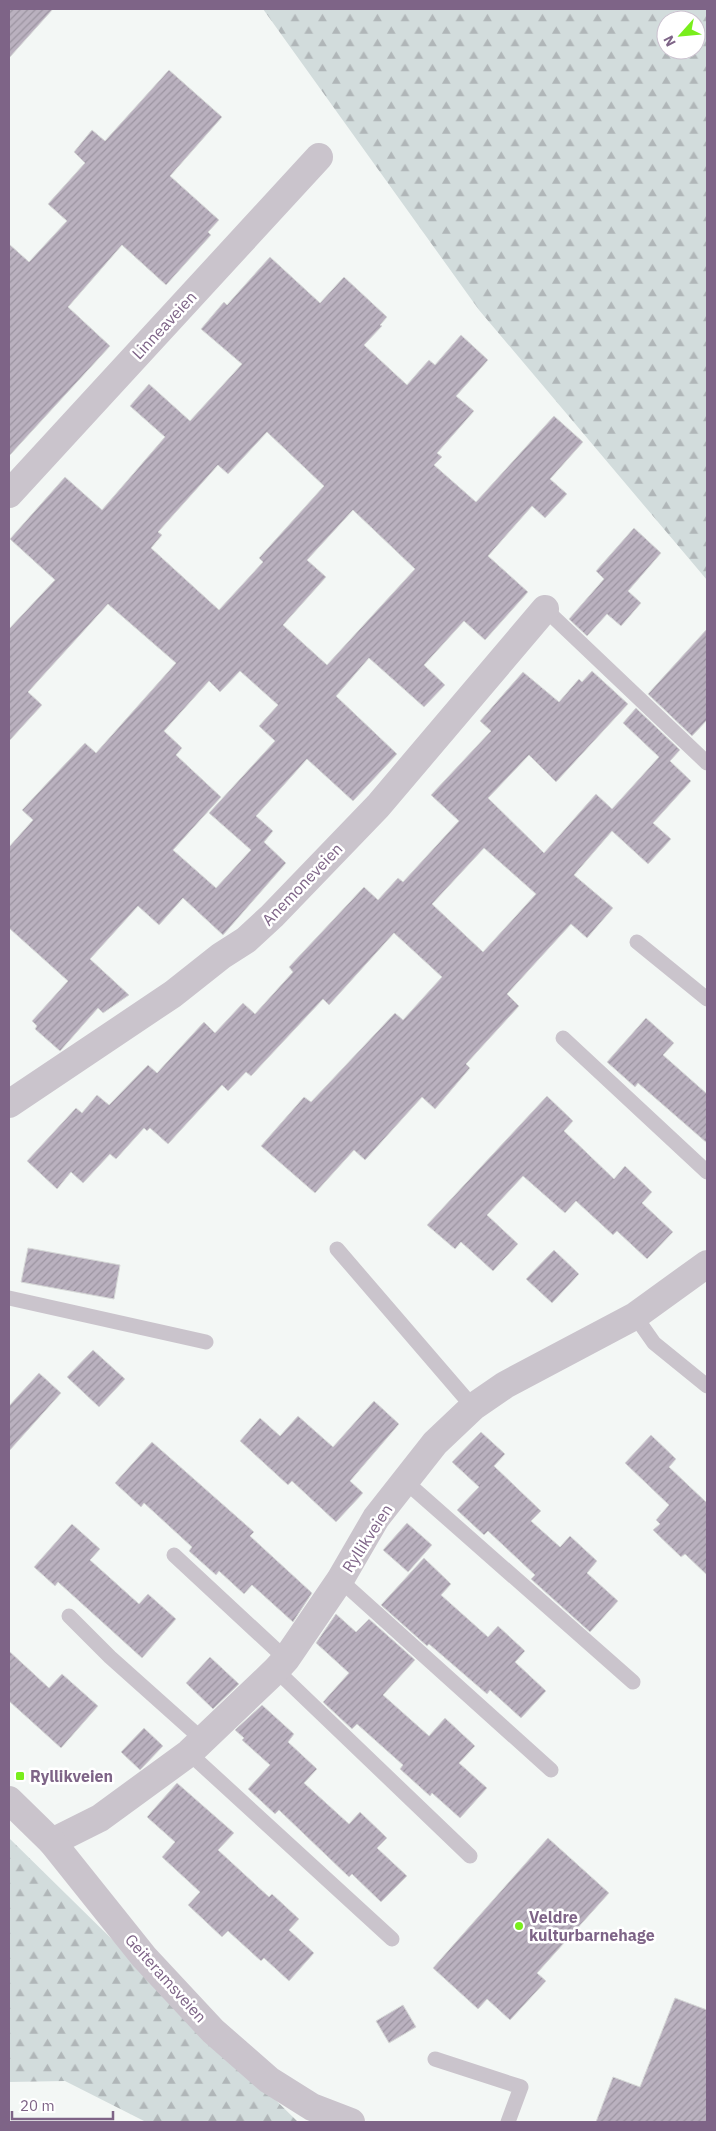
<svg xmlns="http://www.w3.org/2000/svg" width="716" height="2131" viewBox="0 0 716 2131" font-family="'IBM Plex Sans',sans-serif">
  <defs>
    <pattern id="forest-firs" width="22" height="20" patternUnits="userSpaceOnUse" patternTransform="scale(1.25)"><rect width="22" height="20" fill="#d2dcdc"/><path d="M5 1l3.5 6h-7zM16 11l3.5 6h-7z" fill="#b0b6b8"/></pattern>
    <pattern id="building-hatch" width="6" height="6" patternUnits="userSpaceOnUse" patternTransform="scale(1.25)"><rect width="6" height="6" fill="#bab1bf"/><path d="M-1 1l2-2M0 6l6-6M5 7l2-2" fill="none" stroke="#9c94a1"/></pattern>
  </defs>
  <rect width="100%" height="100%" fill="#f3f7f5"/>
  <path fill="url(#forest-firs)" fill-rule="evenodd" d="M 263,9 L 707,9 L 707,580 L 479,310 ZM 666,20 L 696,20 L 696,50 L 666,50 Z
    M 9,1838 L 298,2122 L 146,2122 L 65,2081 L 9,2082 Z"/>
  <path fill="url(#building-hatch)" stroke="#d6d8d7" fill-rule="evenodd" d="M 9,9 L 53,9 L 9,58 Z
    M 169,70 L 222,117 L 170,176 L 219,220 L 208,232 L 211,235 L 166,285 L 122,245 L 68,307 L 110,346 L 9,456 L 9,244 L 29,262 L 67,221 L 48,204 L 85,163 L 74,152 L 92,130 L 105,141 Z
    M 270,257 L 320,303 L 344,277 L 387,317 L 380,325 L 382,326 L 364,345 L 407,385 L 429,360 L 435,365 L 461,335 L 488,360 L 456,396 L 474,411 L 437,453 L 442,457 L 434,465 L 476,502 L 554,416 L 583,442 L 550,479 L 567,494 L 545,518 L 532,506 L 488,556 L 528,592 L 485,640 L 464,621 L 424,665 L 445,685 L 424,707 L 369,658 L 336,696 L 397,754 L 353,801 L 307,759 L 256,816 L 273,831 L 264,842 L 286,863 L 223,935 L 183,898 L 159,925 L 138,906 L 90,959 L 129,995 L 103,1013 L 98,1008 L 60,1051 L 35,1029 L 37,1026 L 32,1021 L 68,981 L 9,928 L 9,847 L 33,820 L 22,810 L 85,743 L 96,753 L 176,663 L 108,604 L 28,692 L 42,705 L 9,741 L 9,629 L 55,580 L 10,539 L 65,477 L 102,510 L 165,437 L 130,406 L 149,384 L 190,421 L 242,364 L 201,329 L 224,302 L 227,305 ZM 267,432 L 324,486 L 259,558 L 263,562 L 219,610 L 151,548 L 162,535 L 158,532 L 218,465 L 228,474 ZM 353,510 L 415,569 L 327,665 L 283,625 L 326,577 L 307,560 ZM 240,671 L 278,705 L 259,726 L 275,741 L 209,813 L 251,850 L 216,888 L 173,850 L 221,797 L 176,755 L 182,748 L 164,731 L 209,681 L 220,692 Z
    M 634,528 L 661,553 L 628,591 L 641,603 L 621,626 L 607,614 L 587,636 L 569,619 L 604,579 L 596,571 Z
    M 707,629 L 707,720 L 692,736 L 648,694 Z
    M 592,671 L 628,704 L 556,782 L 529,755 L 488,798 L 544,853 L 596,794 L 612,809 L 659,757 L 623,723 L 636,708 L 680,750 L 670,761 L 691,781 L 653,823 L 671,839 L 648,864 L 612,831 L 574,875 L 613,908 L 587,938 L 571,924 L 507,994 L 519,1006 L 466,1064 L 470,1068 L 435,1109 L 422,1097 L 365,1160 L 354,1150 L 315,1193 L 261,1146 L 304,1097 L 311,1102 L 395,1013 L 403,1020 L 442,977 L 394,933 L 329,1005 L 323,999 L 251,1076 L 246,1072 L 228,1091 L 222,1085 L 168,1144 L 150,1128 L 147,1131 L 144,1128 L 116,1159 L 110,1154 L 83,1183 L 71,1172 L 57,1189 L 27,1161 L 76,1108 L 82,1113 L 97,1095 L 109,1105 L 148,1065 L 157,1073 L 204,1022 L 215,1033 L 243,1003 L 255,1014 L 293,972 L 289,967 L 364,887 L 378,900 L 398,878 L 403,882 L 459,821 L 431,795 L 491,731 L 480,721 L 523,672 L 559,702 L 579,679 L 582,682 ZM 484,848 L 536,894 L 483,952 L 432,904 Z
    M 646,1018 L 674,1043 L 663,1055 L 707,1094 L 707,1143 L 638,1083 L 635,1087 L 607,1062 Z
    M 547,1096 L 573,1121 L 564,1131 L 614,1179 L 625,1166 L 652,1192 L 642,1203 L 673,1232 L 647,1259 L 617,1231 L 613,1235 L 576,1201 L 565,1213 L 523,1176 L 487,1215 L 518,1244 L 493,1271 L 461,1242 L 455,1249 L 427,1225 Z
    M 28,1248 L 120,1265 L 114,1299 L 21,1282 Z
    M 554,1250 L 579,1274 L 552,1303 L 526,1279 Z
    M 93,1350 L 125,1379 L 99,1407 L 67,1377 Z
    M 39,1373 L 61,1393 L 9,1451 L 9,1406 Z
    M 374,1401 L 399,1424 L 350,1481 L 363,1493 L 336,1522 L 292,1481 L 288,1485 L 240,1441 L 260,1418 L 280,1436 L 298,1416 L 333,1447 Z
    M 481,1432 L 505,1454 L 494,1466 L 541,1511 L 531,1521 L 560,1547 L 570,1536 L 597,1561 L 587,1573 L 618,1601 L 590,1632 L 531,1579 L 535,1575 L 488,1531 L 484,1535 L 457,1510 L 479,1487 L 452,1462 Z
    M 651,1435 L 676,1459 L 669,1467 L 707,1503 L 707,1575 L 685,1554 L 681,1557 L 653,1530 L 660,1524 L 656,1520 L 669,1505 L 625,1463 Z
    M 152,1442 L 254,1532 L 250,1536 L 312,1593 L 293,1622 L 252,1585 L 244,1594 L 219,1571 L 216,1575 L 189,1551 L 192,1547 L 144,1503 L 141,1507 L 115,1483 Z
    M 407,1523 L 432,1545 L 408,1572 L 383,1550 Z
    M 72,1524 L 100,1549 L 90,1560 L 139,1604 L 148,1594 L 176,1619 L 142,1658 L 58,1582 L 55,1586 L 34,1567 Z
    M 424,1558 L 451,1584 L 441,1595 L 488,1637 L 498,1626 L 525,1651 L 515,1662 L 546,1691 L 521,1718 L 490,1690 L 487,1694 L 429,1644 L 427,1646 L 381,1605 Z
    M 336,1614 L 356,1632 L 369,1619 L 415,1660 L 383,1695 L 429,1736 L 445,1718 L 475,1746 L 459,1763 L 487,1788 L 460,1818 L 432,1793 L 430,1796 L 400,1769 L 403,1765 L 357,1724 L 352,1729 L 323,1702 L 349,1673 L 316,1643 Z
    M 9,1651 L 49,1688 L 62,1674 L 98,1706 L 61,1748 L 9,1701 Z
    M 210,1657 L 239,1684 L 213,1709 L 186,1683 Z
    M 262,1705 L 294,1734 L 288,1742 L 317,1769 L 304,1783 L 349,1824 L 360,1812 L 387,1838 L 377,1848 L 407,1876 L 381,1902 L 352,1874 L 349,1877 L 279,1810 L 275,1814 L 248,1789 L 270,1765 L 242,1740 L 244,1738 L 235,1730 Z
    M 144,1728 L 163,1746 L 140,1770 L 121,1752 Z
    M 177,1783 L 234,1833 L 218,1850 L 269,1897 L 272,1894 L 299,1919 L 289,1930 L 314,1953 L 289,1981 L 264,1958 L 261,1961 L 228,1931 L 222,1937 L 188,1905 L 200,1892 L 162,1857 L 175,1842 L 147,1817 Z
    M 548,1838 L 609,1893 L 537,1973 L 546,1981 L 510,2020 L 487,1999 L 478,2009 L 433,1968 Z
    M 675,1998 L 707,2010 L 707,2122 L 596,2122 L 613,2077 L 640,2087 Z
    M 403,2005 L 416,2027 L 389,2043 L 376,2021 Z"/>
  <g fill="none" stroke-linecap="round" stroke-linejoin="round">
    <path stroke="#cac4cc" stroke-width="15" d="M 545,609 L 707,763
      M 637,942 L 707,999
      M 563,1038 L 707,1172
      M 337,1249 L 473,1407
      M 9,1298 L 206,1342
      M 635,1316 L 654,1343 L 707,1386
      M 406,1482 L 633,1682
      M 174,1555 L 286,1659
      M 340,1580 L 551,1770
      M 69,1616 L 110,1657 L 204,1741
      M 276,1670 L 470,1856
      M 189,1753 L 392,1939
      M 435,2059 L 521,2087 L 508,2122"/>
    <path stroke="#cac4cc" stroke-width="28" d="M 9,494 L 319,157
      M 9,1104 L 173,994 L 221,956 L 246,940 L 272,916 L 378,806 L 545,609
      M 52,1842 L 100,1818 L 189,1753 L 276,1670 L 286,1659 L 340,1580 L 376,1518 L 435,1443 L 473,1407 L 505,1385 L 635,1316 L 707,1264"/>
    <path stroke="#cac4cc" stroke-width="28" d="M 9,1800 L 52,1842 L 144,1957 L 213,2031 L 269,2080 L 312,2107 L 351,2122"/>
  </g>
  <g fill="#79ee1c" stroke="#fff" stroke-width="2">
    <rect x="15" y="1771" width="10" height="10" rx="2.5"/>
    <circle cx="519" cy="1926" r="5"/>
  </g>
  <g text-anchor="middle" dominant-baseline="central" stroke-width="5" stroke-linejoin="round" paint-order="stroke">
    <g font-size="16" fill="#7e6487" stroke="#fff">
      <text transform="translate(164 325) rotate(-47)">Linneaveien</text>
      <text transform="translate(302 884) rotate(-46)">Anemoneveien</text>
      <text transform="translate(367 1538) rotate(-57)">Ryllikveien</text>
      <text transform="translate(166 1978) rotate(48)">Geiteramsveien</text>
    </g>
    <g font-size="16" font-weight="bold" fill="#7e6487" stroke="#fff" text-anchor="start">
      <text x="30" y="1776">Ryllikveien</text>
      <text x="529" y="1917">Veldre<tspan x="529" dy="18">kulturbarnehage</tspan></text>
    </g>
  </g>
  <rect width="716" height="2131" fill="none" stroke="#7e6487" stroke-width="20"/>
  <g transform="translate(681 35) rotate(243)"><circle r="24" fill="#ffffff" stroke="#cbc1cf"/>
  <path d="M0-4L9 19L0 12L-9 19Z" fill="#79ee1c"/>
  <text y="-8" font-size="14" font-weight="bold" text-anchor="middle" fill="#7e6487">N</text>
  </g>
  <path d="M12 2111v8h101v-8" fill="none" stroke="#7e6487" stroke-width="2.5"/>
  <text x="20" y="2111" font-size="15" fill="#7e6487" stroke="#ffffff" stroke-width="4" paint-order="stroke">20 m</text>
</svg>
